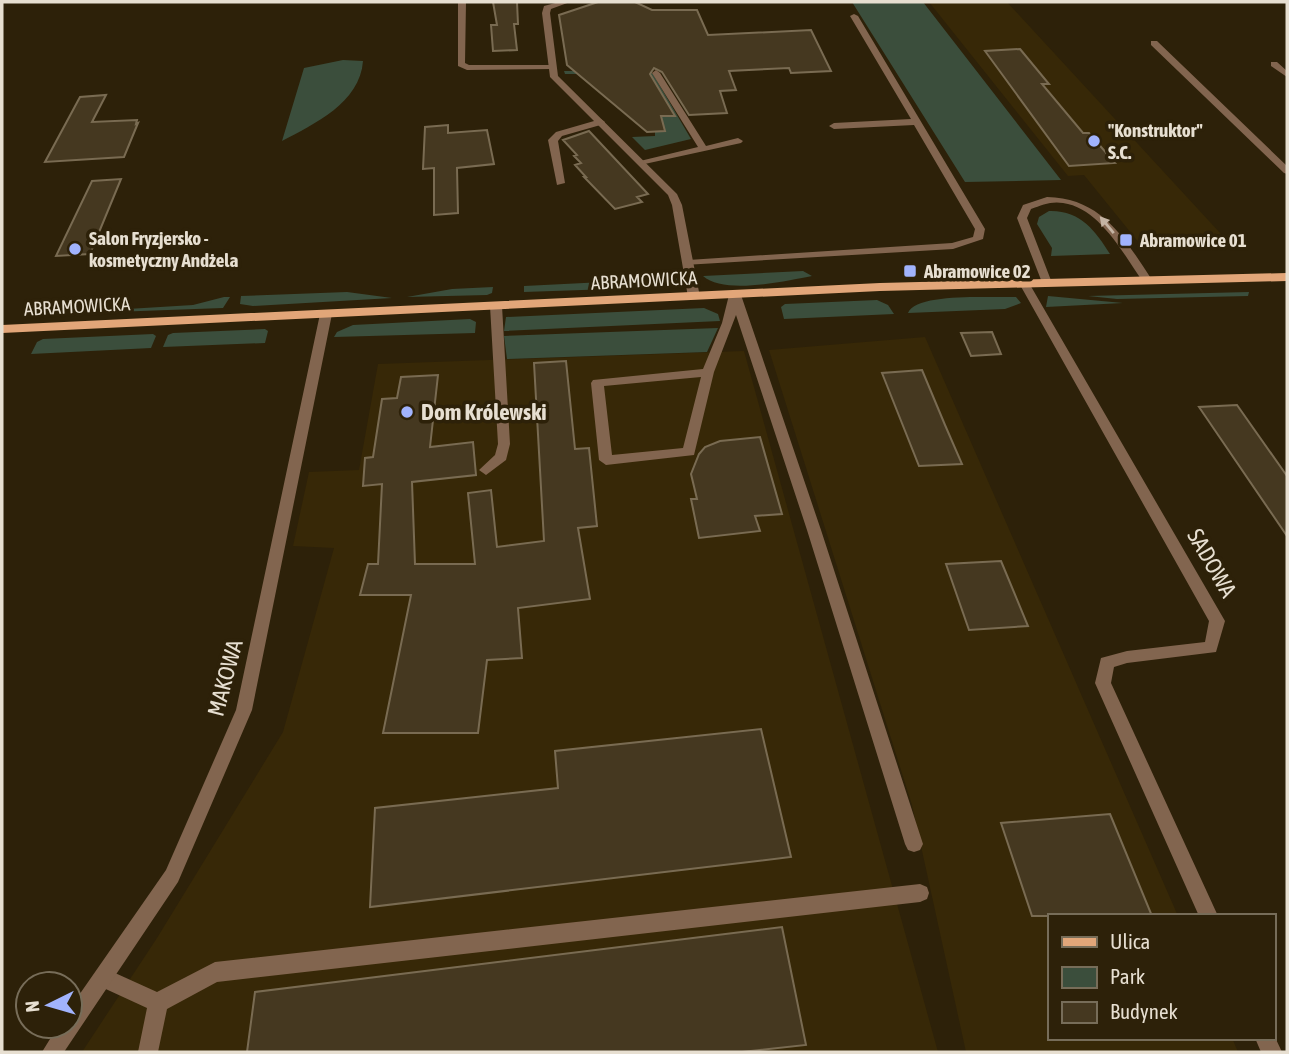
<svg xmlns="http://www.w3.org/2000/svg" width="1289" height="1054" viewBox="0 0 1289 1054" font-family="'Asap Condensed',sans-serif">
  <rect width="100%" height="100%" fill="#2d2109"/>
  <path fill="#372807" d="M 929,2 L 1007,2 L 1233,247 L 1144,249 L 1084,175 L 1068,176 Z
    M 925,337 L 1178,916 L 1049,916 L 1049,1038 L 1232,1038 L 1238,1052 L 966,1052 L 912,805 L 769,350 Z
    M 744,351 L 938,1052 L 82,1052 L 157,938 L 283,732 L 334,548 L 293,546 L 309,472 L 359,470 L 378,364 Z"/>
  <path fill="#3b4e3c" d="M 844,2 L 923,2 L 1061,180 L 965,182 L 852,2 Z
    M 622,57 L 653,74 L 691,139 L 645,150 L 632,137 L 655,136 L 655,131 L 665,131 L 662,120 L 582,74 L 565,74 L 564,71 L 590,71 Z
    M 343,60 L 363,61 C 360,103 314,124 282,141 L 304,68 Z
    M 1049,211 C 1080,210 1095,230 1110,254 L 1051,256 L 1052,248 L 1037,224 L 1039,217 Z
    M 803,271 L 812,276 C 786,281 724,295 703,276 Z
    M 684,278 L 670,287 L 524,292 L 524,286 Z
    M 493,287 L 492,293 L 487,295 L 407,297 L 452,289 Z
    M 347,292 L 392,298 L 253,306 L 240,304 L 241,296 Z
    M 1249,292 L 1248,296 L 1117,299 L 1088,296 Z
    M 1048,296 L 1123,303 L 1046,307 Z
    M 224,297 L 230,297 L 223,308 L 113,312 L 111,310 L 193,305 Z
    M 1016,297 L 1021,303 L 1005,309 L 908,313 C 916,292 994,298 1016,297 Z
    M 877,300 L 888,305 L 894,314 L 784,319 L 781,307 L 785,304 Z
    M 704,308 L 718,314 L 720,321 L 504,331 L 506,317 Z
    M 470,319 L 476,322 L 475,333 L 334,337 L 337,332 L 353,325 Z
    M 718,328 L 707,352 L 507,359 L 504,336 Z
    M 265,329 L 268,331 L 265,343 L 163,347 L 168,335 L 173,333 Z
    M 153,334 L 156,336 L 151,348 L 31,354 L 37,342 L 43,339 Z"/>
  <path fill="#453820" stroke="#796b52" stroke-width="2" d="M 493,2 L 517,2 L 518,24 L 514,24 L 517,50 L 493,51 L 491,25 L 497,25 Z
    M 598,2 L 635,2 L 652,10 L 697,10 L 708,35 L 811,30 L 831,71 L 791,73 L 789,68 L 729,71 L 736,90 L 720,91 L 727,113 L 689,115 L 662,72 L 654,68 L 650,74 L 675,116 L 661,116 L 665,131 L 647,132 L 567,65 L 559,15 Z
    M 1020,49 L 1049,84 L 1042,84 L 1083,133 L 1089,133 L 1115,163 L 1069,166 L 985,51 Z
    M 106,95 L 92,122 L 137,120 L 136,124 L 138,123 L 124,157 L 45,162 L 80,97 Z
    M 448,125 L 448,133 L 487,130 L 494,164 L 457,168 L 458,213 L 434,215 L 434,168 L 423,169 L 425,127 Z
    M 589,131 L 648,194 L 637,197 L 642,202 L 615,209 L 584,177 L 586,177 L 575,165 L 581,163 L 574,156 L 577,155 L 563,140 Z
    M 121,179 L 90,254 L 56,256 L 92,181 Z
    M 992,332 L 1001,354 L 971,356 L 961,333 Z
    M 566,361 L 575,449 L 589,448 L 597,526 L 578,528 L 590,599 L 518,608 L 522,658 L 487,660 L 478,733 L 383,733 L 411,595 L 360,595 L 368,564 L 378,564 L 382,484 L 363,486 L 365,458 L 373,457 L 382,399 L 397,398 L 401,377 L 438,375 L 430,447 L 473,442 L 476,475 L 412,482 L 415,564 L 475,564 L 468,493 L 491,490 L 497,547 L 544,541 L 534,363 Z
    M 922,370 L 945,425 L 962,464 L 919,466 L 882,373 Z
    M 1237,405 L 1287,476 L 1287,536 L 1199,407 Z
    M 760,437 L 782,514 L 755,516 L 760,531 L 699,538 L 691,499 L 697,499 L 691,474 L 699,454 L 705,447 L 720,441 Z
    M 1001,561 L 1028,626 L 969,630 L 946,564 Z
    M 761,729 L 791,857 L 370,907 L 375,808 L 558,788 L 555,751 Z
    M 1110,814 L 1152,916 L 1032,916 L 1001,823 Z
    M 782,927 L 806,1045 L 742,1052 L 247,1052 L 255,992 Z"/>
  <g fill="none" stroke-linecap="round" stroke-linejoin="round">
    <path fill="#82654f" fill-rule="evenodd" d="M 458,2 L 466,2 L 465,63 L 469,65 L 551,65 L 555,67 L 551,69 L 467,70 L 458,66 Z
      M 854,14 L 858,16 L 985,229 L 983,239 L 953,249 L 684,265 L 683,263 L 688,260 L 952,243 L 973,237 L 975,229 L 914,125 L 834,129 L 829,126 L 834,123 L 911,119 L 850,16 Z
      M 1151,41 L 1157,41 L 1287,166 L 1287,174 L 1284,173 L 1151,45 Z
      M 1271,62 L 1277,62 L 1287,71 L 1287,77 L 1271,66 Z
      M 656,70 L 660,73 L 706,146 L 738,138 L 743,141 L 741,143 L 640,165 L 640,161 L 698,147 L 652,73 Z
      M 601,119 L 605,122 L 604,124 L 562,136 L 558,141 L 565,183 L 557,185 L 548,140 L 556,132 Z
      M 1047,197 C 1102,198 1125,239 1152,280 L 1151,282 L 1143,282 C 1124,255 1100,208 1063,203 C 1051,201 1042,205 1031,209 L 1027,218 L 1052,283 L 1051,285 L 1043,285 L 1017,218 L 1023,205 Z
      M 735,292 L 741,295 L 821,530 L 923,844 L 920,850 L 914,852 L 908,850 L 905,844 L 807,530 L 736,315 L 714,372 L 694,455 L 606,465 L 599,460 L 591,383 L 593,380 L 703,369 L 722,323 L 729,295 ZM 701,377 L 683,448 L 612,455 L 604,386 Z
      M 496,303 L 502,306 L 510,444 L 506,460 L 486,475 L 479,470 L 495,455 L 498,444 L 490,306 Z
      M 920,884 L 927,887 L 929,893 L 927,899 L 920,902 L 217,982 L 167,1009 L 158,1052 L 138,1052 L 147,1008 L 97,985 L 94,978 L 97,971 L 104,968 L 157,992 L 215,962 Z"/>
    <path fill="#82654f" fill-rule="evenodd" d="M 559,2 L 570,2 L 551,9 L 550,13 L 558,76 L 677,194 L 682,205 L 700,297 L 698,299 L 690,299 L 688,297 L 672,205 L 668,195 L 550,77 L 542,13 L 544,6 Z
      M 1024,280 L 1029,283 L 1225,621 L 1216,652 L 1127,663 L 1114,667 L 1111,683 L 1218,916 L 1199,916 L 1095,683 L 1101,658 L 1127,651 L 1205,642 L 1209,621 L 1019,283 Z
      M 326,311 L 332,314 L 252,710 L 178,882 L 64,1052 L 42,1052 L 58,1026 L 70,1026 L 70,1008 L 166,870 L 236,710 L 320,314 Z
      M 1273,1033 L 1282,1052 L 1261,1052 L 1255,1038 L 1273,1038 Z"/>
    <path fill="#e2a679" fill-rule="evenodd" d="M 1287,273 L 1287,281 L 880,291 L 2,333 L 2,325 L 880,283 Z"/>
  </g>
  <defs><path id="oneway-solid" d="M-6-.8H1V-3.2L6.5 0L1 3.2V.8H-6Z" transform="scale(1.75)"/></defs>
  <use fill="#c4b4a4" href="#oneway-solid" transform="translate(1107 225) rotate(-130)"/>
  <g fill="#a1b3fd" stroke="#2d2109" stroke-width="2.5">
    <circle cx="1094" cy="141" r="7"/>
    <rect x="1119" y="233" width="14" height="14" rx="3.5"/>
    <circle cx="75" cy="249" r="7"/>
    <rect x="903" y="264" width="14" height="14" rx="3.5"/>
    <circle cx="407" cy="412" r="7"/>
  </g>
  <g text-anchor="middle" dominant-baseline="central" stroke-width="7" stroke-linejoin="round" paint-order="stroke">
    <g font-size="19" font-weight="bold" fill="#e7dfd1" stroke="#2d2109" text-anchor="start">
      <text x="1108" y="130">"Konstruktor"<tspan x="1108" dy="22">S.C.</tspan></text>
      <text x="89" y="238">Salon Fryzjersko -<tspan x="89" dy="22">kosmetyczny Andżela</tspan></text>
      <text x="1140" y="240">Abramowice 01</text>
      <text x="924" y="271">Abramowice 02</text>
    </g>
    <g font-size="19" fill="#e7dfd1" stroke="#2d2109">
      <text transform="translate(644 280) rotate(-3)">ABRAMOWICKA</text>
      <text transform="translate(77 306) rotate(-3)">ABRAMOWICKA</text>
    </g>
    <g font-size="23" font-weight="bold" fill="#e7dfd1" stroke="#2d2109" text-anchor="start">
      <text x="421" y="412">Dom Królewski</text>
    </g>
    <g font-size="23" fill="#e7dfd1" stroke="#2d2109">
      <text transform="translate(1212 563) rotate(60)">SADOWA</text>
      <text transform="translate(225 678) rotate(-75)">MAKOWA</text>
    </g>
  </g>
  <rect width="1289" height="1054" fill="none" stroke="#e7dfd1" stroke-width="7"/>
  <rect x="1048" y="914" width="228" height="126" fill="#2d2109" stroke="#776d59" stroke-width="2"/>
  <rect x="1062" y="937" width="35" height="10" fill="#e2a679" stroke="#776d59" stroke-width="2"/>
  <text x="1110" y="949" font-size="21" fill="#e7dfd1">Ulica</text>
  <rect x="1062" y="967" width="35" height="21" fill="#3b4e3c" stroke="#776d59" stroke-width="2"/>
  <text x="1110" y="984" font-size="21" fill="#e7dfd1">Park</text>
  <rect x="1062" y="1002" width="35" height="21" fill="#453820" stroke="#776d59" stroke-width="2"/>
  <text x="1110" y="1019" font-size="21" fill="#e7dfd1">Budynek</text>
  <g transform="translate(49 1005) rotate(265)"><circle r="33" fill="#2d2109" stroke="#776d59" stroke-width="2"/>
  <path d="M0-5L12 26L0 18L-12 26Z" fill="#a1b3fd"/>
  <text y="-10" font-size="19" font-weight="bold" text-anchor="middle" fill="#e7dfd1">N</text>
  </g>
</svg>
